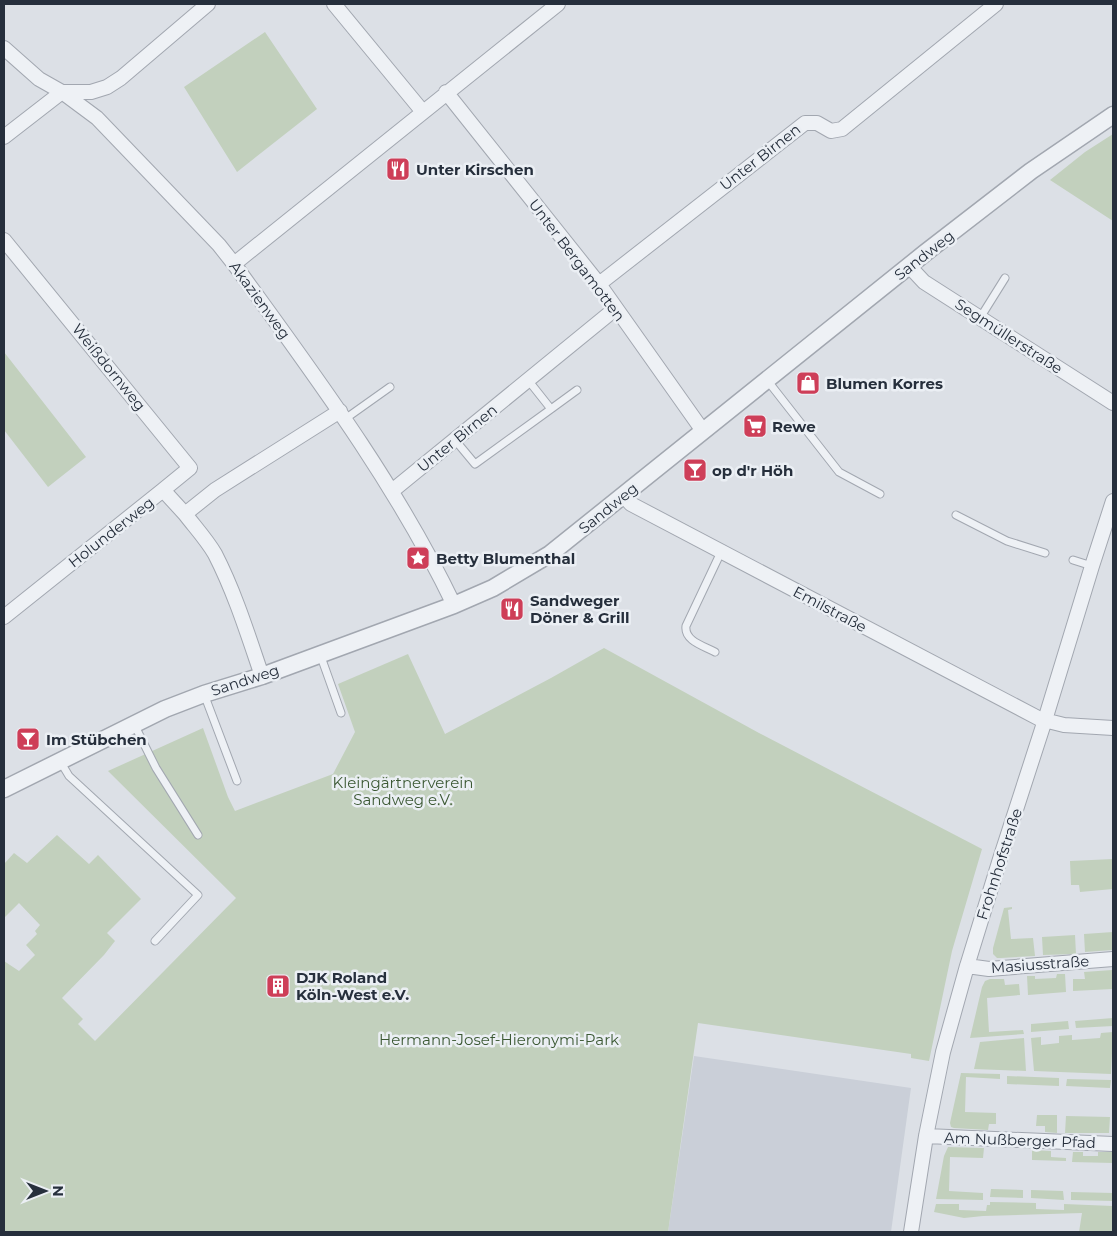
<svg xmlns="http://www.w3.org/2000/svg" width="1117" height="1236" viewBox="0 0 1117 1236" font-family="Montserrat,sans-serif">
  <rect width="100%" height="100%" fill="#dce0e6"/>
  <path fill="#cacfd8" d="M 694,1056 L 911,1088 L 891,1232 L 668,1232 Z"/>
  <path fill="#c2d0bd" d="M 265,32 L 317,109 L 237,172 L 184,87 Z
    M 1113,134 L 1113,221 L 1050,180 L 1085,152 Z
    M 4,352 L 86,457 L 48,487 L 4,430 Z
    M 604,648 L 759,733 L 982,849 L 952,951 L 929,1061 L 911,1058 L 911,1054 L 698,1023 L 668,1232 L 4,1232 L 4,961 L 19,971 L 35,955 L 26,945 L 37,934 L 35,931 L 40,925 L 19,903 L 4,918 L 4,864 L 14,853 L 27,863 L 57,835 L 89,864 L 98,855 L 141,899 L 107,933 L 115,941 L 104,955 L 62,998 L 83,1019 L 78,1024 L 95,1041 L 236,898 L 108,771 L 203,728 L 228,797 L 235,811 L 333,774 L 355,732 L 338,684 L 408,654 L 445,734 L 551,678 Z
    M 1113,859 L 1113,889 L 1080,892 L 1079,885 L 1071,885 L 1070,861 Z
    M 1012,907 L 1012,909 L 1008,910 L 1011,939 L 1033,938 L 1035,956 L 1001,958 L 997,958 L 993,954 L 993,948 L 1004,908 Z
    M 1113,932 L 1113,950 L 1085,952 L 1084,934 Z
    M 1075,935 L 1076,954 L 1043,955 L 1042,937 Z
    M 1112,970 L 1113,989 L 1073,991 L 1073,979 L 1085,979 L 1084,972 Z
    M 1057,974 L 1065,974 L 1066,992 L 1028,995 L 1027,976 L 1035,976 L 1035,979 L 1056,978 Z
    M 990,979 L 1004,979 L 1005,985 L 1019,984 L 1020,995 L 987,998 L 989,1032 L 1023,1030 L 1024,1034 L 970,1038 L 982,987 L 985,981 Z
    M 1113,1018 L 1113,1026 L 1076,1028 L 1075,1021 Z
    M 1068,1021 L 1069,1029 L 1031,1032 L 1031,1024 Z
    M 1113,1032 L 1111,1074 L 1034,1071 L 1031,1038 L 1041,1037 L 1041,1045 L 1059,1043 L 1059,1036 L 1072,1035 L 1072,1040 L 1100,1038 L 1101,1033 Z
    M 1024,1038 L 1026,1071 L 974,1069 L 980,1042 Z
    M 961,1073 L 1000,1074 L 1000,1079 L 966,1077 L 965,1112 L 996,1113 L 996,1124 L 989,1124 L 988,1130 L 954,1128 L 951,1127 L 950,1123 Z
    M 1007,1076 L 1059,1078 L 1059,1086 L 1007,1084 Z
    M 1067,1079 L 1111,1080 L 1110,1088 L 1066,1086 Z
    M 1037,1115 L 1057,1115 L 1057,1133 L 1045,1132 L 1045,1126 L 1036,1126 Z
    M 1066,1116 L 1110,1117 L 1109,1133 L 1065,1133 Z
    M 948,1147 L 984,1148 L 983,1158 L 950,1157 L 949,1191 L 983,1193 L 983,1200 L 936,1199 L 944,1156 Z
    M 1032,1150 L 1051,1151 L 1051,1157 L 1066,1158 L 1066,1161 L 1032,1160 Z
    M 1073,1152 L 1083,1152 L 1083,1156 L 1098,1156 L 1098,1152 L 1113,1152 L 1113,1163 L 1072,1162 Z
    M 991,1189 L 1023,1190 L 1023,1198 L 990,1197 Z
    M 1031,1190 L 1063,1191 L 1064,1200 L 1031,1198 Z
    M 1071,1192 L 1113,1193 L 1113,1201 L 1071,1200 Z
    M 990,1202 L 1036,1203 L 1036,1209 L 1064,1210 L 1064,1204 L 1113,1206 L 1113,1232 L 1079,1232 L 1082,1213 L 983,1216 L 964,1218 L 934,1212 L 936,1204 L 959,1204 L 959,1210 L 986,1211 L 987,1205 L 990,1205 Z"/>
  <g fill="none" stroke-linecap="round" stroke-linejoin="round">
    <g stroke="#a2a7b0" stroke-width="9">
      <path id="service" d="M 980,318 L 1005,278
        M 767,380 L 839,472 L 880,494
        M 551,409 L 577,390
        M 345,419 L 390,387
        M 455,440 L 475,464 L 551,409 L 528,380
        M 956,515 L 1007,541 L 1045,553
        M 1073,560 L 1092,566
        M 715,652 C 704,646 684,641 686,626 L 721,552
        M 320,654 L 341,713
        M 204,694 L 237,781
        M 134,724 L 156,768 L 198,835
        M 60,761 L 69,776 L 198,895 L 155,941"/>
    </g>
    <g stroke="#a2a7b0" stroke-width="16">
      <path id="minor" d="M 334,4 L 423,112
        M 4,48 L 39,79 L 62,92 L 97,118 L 219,245 L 234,264 C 313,373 395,482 454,605
        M 446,92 L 599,284 L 703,431
        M 4,137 L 62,92 L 91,92 L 107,87 L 121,78 L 208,4
        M 4,240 L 190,468 L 163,490
        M 234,264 L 558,4
        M 909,266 L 924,282 L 1113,403
        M 599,284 L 805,123 L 817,123 L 831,131 L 842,129 L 996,4
        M 392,491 L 615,309
        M 623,495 L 631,504 L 1040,719 L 1064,725 L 1113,728
        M 185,514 C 195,527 207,540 215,554 C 235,593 248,635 262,676
        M 4,617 L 163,490 L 185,514 L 215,490 L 340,411
        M 967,966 L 989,969 L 1113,959
        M 926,1136 L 1113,1144
        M 911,1232 L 926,1136 L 943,1052 L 967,966 L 1000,859 L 1045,720 L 1092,566 L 1113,501"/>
    </g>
    <g stroke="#a2a7b0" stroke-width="19">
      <path id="tertiary" d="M 4,789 L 165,709 L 204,694 L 262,676 L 454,605 L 493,588 L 550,554 L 925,253 L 1031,171 L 1113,115"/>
    </g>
    <use href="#service" stroke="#eef1f5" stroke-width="7"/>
    <use href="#minor" stroke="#eef1f5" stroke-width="14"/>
    <use href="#tertiary" stroke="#eef1f5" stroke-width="16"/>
  </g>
  <defs>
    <g id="restaurant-square" transform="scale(1.25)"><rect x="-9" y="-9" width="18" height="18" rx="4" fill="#ce3e58" stroke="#ebeff4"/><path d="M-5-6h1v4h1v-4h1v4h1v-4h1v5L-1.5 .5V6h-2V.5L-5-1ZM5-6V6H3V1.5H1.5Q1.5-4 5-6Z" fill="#fff"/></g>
    <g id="shop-square" transform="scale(1.25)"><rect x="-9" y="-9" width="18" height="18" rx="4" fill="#ce3e58" stroke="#ebeff4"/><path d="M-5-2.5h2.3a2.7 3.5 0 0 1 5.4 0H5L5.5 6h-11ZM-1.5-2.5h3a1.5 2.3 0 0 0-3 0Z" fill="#fff"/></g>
    <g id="supermarket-square" transform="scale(1.25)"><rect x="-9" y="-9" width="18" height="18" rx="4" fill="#ce3e58" stroke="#ebeff4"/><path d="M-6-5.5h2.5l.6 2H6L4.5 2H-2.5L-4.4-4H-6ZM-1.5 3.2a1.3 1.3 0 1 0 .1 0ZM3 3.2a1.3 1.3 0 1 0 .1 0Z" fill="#fff"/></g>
    <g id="bar-square" transform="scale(1.25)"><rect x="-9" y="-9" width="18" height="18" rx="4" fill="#ce3e58" stroke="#ebeff4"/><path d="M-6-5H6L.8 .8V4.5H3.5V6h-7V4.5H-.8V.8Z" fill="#fff"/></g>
    <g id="sight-square" transform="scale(1.25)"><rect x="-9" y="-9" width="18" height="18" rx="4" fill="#ce3e58" stroke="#ebeff4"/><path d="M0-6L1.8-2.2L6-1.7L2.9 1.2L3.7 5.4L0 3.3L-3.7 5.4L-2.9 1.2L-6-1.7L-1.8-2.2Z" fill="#fff"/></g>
    <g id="building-square" transform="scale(1.25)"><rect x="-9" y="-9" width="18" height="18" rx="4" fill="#ce3e58" stroke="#ebeff4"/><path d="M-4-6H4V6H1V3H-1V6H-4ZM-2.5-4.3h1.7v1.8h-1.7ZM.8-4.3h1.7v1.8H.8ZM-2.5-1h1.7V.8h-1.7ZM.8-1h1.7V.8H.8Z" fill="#fff"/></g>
  </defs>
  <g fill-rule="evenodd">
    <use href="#restaurant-square" x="398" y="169"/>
    <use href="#shop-square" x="808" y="383"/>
    <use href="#supermarket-square" x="755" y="426"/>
    <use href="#bar-square" x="695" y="470"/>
    <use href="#sight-square" x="418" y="558"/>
    <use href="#restaurant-square" x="512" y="609"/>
    <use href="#bar-square" x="28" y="739"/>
    <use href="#building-square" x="278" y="986"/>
  </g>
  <g text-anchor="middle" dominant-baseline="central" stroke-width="5" stroke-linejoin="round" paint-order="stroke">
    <g font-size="15" fill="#262f3c" stroke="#ebeff4">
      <text transform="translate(760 157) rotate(-38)">Unter Birnen</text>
      <text transform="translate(924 255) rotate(-38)">Sandweg</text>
      <text transform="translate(577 260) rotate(53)">Unter Bergamotten</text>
      <text transform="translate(260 300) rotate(54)">Akazienweg</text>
      <text transform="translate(1009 336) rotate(33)">Segmüllerstraße</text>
      <text transform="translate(109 367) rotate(51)">Weißdornweg</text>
      <text transform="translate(457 438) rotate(-39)">Unter Birnen</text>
      <text transform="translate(608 508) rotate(-39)">Sandweg</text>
      <text transform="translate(111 532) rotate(-38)">Holunderweg</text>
      <text transform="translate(830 609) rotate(28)">Emilstraße</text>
      <text transform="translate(245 680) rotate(-18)">Sandweg</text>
      <text transform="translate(999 864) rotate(-72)">Frohnhofstraße</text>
      <text transform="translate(1040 964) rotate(-4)">Masiusstraße</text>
      <text transform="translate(1020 1140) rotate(2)">Am Nußberger Pfad</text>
    </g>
    <g font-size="15" font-weight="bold" fill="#262f3c" stroke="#ebeff4" text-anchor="start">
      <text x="416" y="169">Unter Kirschen</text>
      <text x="826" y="383">Blumen Korres</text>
      <text x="772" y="426">Rewe</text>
      <text x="712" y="470">op d'r Höh</text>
      <text x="436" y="558">Betty Blumenthal</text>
      <text x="530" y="600">Sandweger<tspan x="530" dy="17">Döner &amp; Grill</tspan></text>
      <text x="46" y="739">Im Stübchen</text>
      <text x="296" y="977">DJK Roland<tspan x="296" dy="17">Köln-West e.V.</tspan></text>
    </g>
    <g font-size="15" fill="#3b5833" stroke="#ebeff4">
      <text x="403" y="782">Kleingärtnerverein<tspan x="403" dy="17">Sandweg e.V.</tspan></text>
      <text x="499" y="1039">Hermann-Josef-Hieronymi-Park</text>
    </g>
  </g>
  <rect width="1117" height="1236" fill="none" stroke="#262f3c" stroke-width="10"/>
  <g transform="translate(45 1191) rotate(90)" stroke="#ebeff4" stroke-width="4" paint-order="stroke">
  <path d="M0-4L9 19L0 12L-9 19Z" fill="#262f3c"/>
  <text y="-8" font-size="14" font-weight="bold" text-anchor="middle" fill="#262f3c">N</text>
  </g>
</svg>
